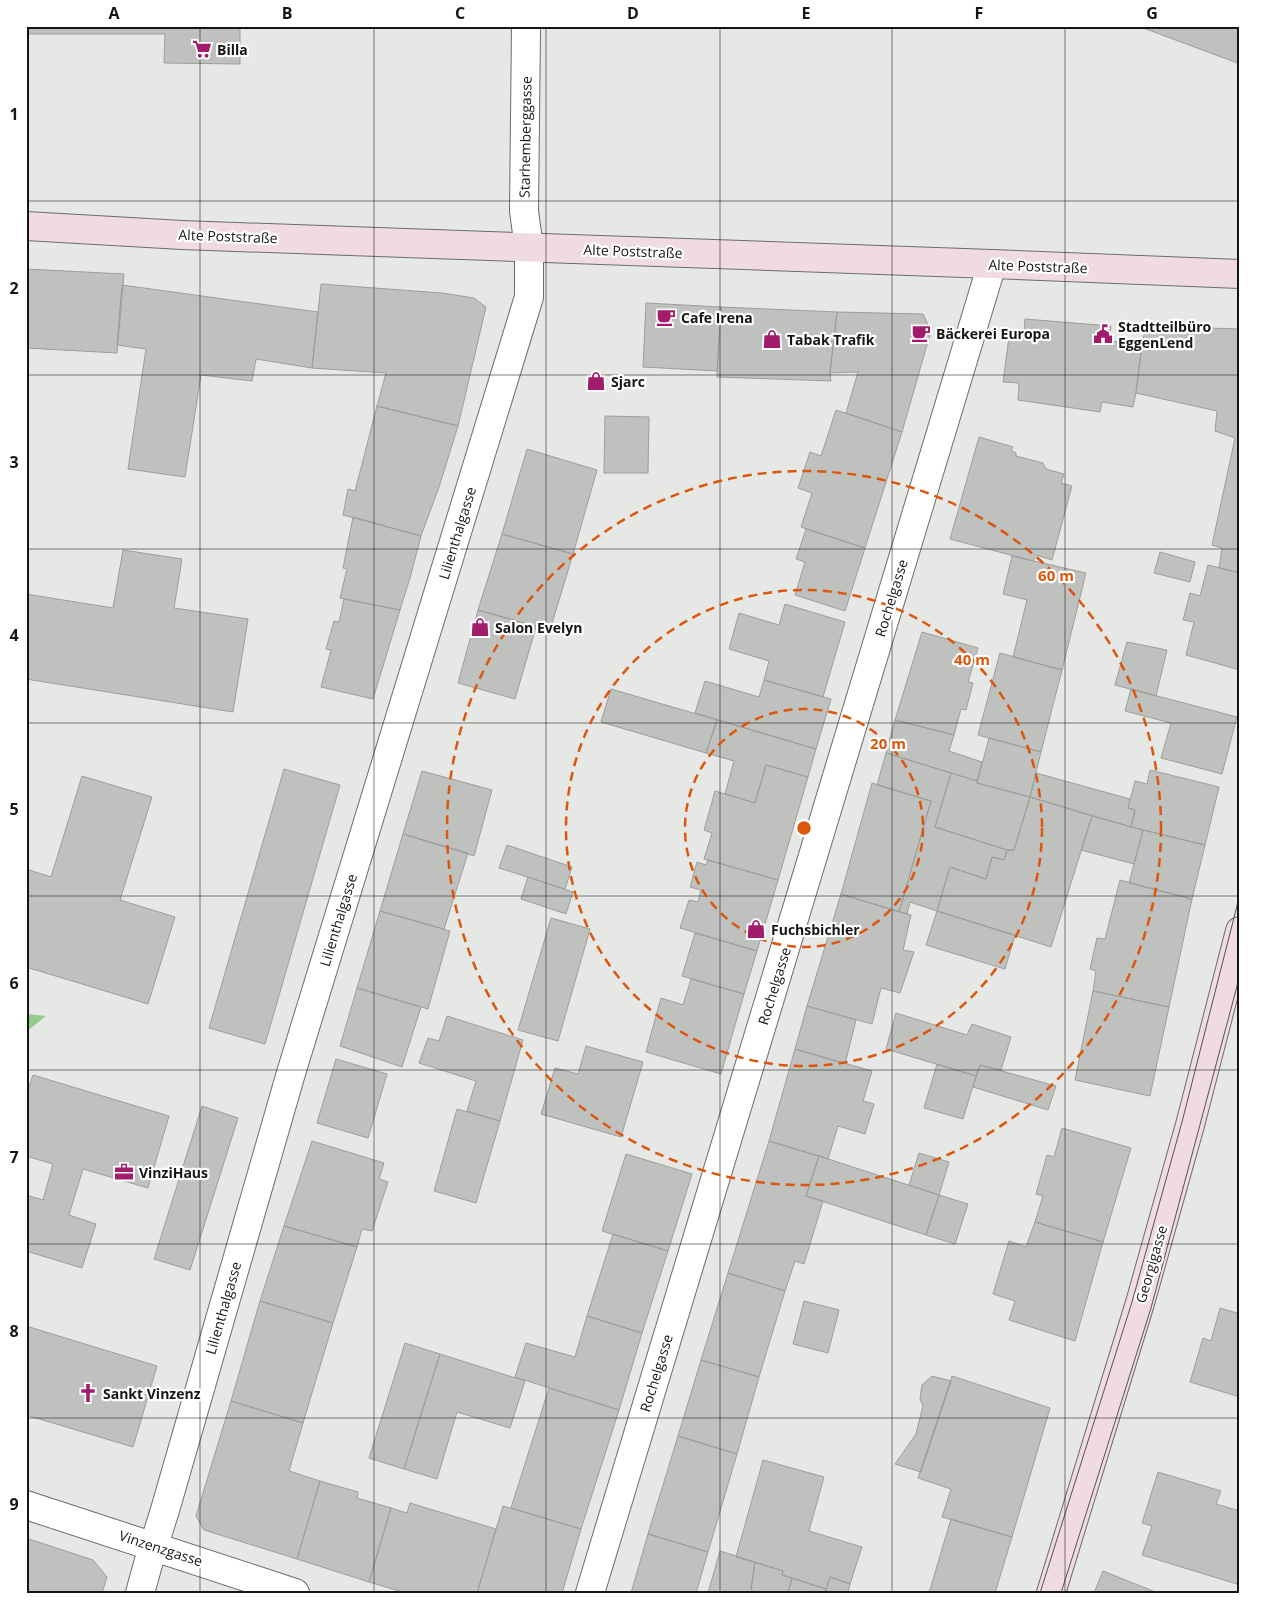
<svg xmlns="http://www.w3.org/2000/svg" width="1266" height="1619" viewBox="0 0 1266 1619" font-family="'Open Sans',sans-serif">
  <rect width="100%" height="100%" fill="#e6e8e5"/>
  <path fill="#96c98e" d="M 26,1014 L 46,1016 L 26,1032 Z"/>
  <path fill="#bfc1bf" stroke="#9c9e9c" d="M 26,26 L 240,26 L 240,64 L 164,63 L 165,34 L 26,34 Z
    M 1138,26 L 1240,26 L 1240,64 Z
    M 26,269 L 124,274 L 117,353 L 26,348 Z
    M 321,284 L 442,293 L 474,298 L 486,307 L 458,426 L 377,406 L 386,373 L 312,368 Z
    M 122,285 L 318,312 L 312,368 L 256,359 L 252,381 L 201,375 L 185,477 L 128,469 L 146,349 L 117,345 Z
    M 646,303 L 721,307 L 717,371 L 643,367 Z
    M 721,307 L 837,312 L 830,373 L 831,381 L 717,377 Z
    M 837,312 L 923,314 L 931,331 L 902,432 L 846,413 L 858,372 L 830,373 Z
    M 1025,319 L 1111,326 L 1109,341 L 1142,344 L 1136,393 L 1133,407 L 1102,402 L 1100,412 L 1018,400 L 1019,383 L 1003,382 L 1010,330 L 1024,332 Z
    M 1146,326 L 1240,329 L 1240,573 L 1219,568 L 1222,548 L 1212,545 L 1235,438 L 1215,431 L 1217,411 L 1136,393 L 1142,344 Z
    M 377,406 L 458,426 L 439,487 L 421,536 L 343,515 L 348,489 L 355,491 Z
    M 836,410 L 902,432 L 865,548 L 801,527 L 812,493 L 798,488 L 810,452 L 821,456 Z
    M 605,416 L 649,417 L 648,473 L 604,473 Z
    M 979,437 L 1013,447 L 1011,450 L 1016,453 L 1016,456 L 1043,463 L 1046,469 L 1064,474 L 1061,483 L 1072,486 L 1052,560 L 1036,555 L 1033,561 L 950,539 Z
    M 527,449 L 597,470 L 573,554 L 502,534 Z
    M 353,517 L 421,536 L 410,578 L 400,610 L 340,598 L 347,569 L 343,568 Z
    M 806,529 L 865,548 L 845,611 L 795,595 L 805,562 L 796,559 Z
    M 502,534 L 573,554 L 550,630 L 478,610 Z
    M 123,550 L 182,559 L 174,608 L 248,619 L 233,712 L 26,679 L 26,594 L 113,608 Z
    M 1160,552 L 1195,562 L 1190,582 L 1154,573 Z
    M 1012,556 L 1086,573 L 1062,670 L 1013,657 L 1027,600 L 1003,594 Z
    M 1208,565 L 1240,573 L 1240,670 L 1186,655 L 1194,622 L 1183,620 L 1190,593 L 1200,596 Z
    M 344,599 L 400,610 L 373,699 L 321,687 L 331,650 L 326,649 L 334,621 L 339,622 Z
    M 785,604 L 845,622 L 823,697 L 764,680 L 769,661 L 729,649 L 739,613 L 779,625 Z
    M 478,610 L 536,627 L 515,699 L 458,683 Z
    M 922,632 L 978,648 L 968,682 L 973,683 L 966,710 L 961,709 L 954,735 L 895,720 Z
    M 1127,642 L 1167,650 L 1156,696 L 1115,685 Z
    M 1000,653 L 1062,670 L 1041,752 L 978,735 Z
    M 764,680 L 831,699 L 816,749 L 695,713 L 705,681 L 759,697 Z
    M 611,689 L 717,720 L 706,753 L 601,722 Z
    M 1131,689 L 1237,717 L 1222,774 L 1161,758 L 1171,723 L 1125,711 Z
    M 717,720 L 816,749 L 808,777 L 766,765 L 755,803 L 725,794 L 734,761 L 706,753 Z
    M 895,720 L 954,735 L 949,751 L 982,762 L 977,781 L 886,753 Z
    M 989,738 L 1041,752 L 1030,797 L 977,783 Z
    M 886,753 L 951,773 L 935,827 L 1007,850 L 1004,860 L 992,857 L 986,879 L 950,867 L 937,911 L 910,902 L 907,914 L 899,912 L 931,801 L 877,785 Z
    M 766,765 L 808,777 L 778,880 L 704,859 L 712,833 L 704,830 L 715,791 L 755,803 Z
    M 284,769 L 340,785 L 265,1044 L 209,1028 Z
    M 1150,770 L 1219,787 L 1205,845 L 1131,827 L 1135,810 L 1128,808 L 1135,781 L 1147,784 Z
    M 422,771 L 492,790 L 474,856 L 403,834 Z
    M 951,773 L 977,781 L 977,783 L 1030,797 L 1014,850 L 1007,850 L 935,827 Z
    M 1036,773 L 1130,799 L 1128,808 L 1135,810 L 1131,827 L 1030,797 Z
    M 82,776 L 152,797 L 120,900 L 175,917 L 148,1004 L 26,967 L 26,869 L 51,877 Z
    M 872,783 L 931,801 L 899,912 L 841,894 Z
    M 1030,797 L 1092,816 L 1051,947 L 937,911 L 950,867 L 986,879 L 992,857 L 1004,860 L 1007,850 L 1014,850 Z
    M 1092,816 L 1143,830 L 1134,864 L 1081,850 Z
    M 1143,830 L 1205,845 L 1192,899 L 1129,883 Z
    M 403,834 L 468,853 L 444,929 L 380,911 Z
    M 507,845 L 572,867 L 565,889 L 499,868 Z
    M 708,860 L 778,880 L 757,951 L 680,928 L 689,900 L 698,902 L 701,890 L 690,887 L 697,862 L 706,865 Z
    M 528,877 L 573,892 L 566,914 L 521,899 Z
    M 1120,880 L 1192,899 L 1169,1007 L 1093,991 L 1096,971 L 1090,969 L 1097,938 L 1105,939 Z
    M 841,894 L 911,915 L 903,950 L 914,952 L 900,993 L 881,988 L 872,1024 L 807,1006 Z
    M 380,911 L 450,931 L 428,1009 L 357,988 Z
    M 937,911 L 1015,935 L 1005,969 L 926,945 Z
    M 551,918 L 590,929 L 558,1041 L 518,1030 Z
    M 695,933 L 757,951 L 744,994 L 682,976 Z
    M 691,979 L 744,994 L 721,1074 L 646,1052 L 661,998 L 683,1005 Z
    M 357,988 L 421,1007 L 402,1067 L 340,1046 Z
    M 1093,991 L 1169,1007 L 1150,1096 L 1075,1080 Z
    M 807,1006 L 856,1020 L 845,1064 L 795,1049 Z
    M 896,1013 L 967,1035 L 972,1024 L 1011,1037 L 1001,1070 L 980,1065 L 976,1076 L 886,1049 Z
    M 447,1016 L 523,1040 L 500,1121 L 467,1111 L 476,1081 L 419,1063 L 428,1038 L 439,1041 Z
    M 586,1046 L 643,1062 L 621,1137 L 541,1114 L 555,1068 L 578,1074 Z
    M 795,1049 L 872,1071 L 863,1101 L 874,1104 L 865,1134 L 838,1126 L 828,1159 L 769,1141 Z
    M 336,1059 L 387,1074 L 368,1138 L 317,1123 Z
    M 937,1064 L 976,1076 L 963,1119 L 924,1108 Z
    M 980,1065 L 1056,1086 L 1048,1110 L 973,1087 Z
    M 33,1075 L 169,1116 L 148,1188 L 83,1169 L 69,1215 L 96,1224 L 82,1268 L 26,1251 L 26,1195 L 43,1200 L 53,1164 L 26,1156 L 26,1096 Z
    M 202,1106 L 238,1118 L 190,1270 L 154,1259 Z
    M 457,1109 L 500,1121 L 476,1203 L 434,1191 Z
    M 1062,1128 L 1131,1148 L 1103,1242 L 1035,1222 L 1043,1196 L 1036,1194 L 1047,1155 L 1054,1157 Z
    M 312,1141 L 384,1163 L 379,1179 L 388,1182 L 372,1231 L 362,1229 L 357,1247 L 284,1226 Z
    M 769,1141 L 819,1156 L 806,1196 L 823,1201 L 804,1264 L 795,1261 L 785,1291 L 728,1273 Z
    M 919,1153 L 949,1162 L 939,1195 L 909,1185 Z
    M 626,1154 L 692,1174 L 668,1251 L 602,1231 Z
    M 819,1156 L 939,1195 L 926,1235 L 806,1196 Z
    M 939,1195 L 968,1204 L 955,1244 L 926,1235 Z
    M 1035,1222 L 1103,1242 L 1075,1341 L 1009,1320 L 1015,1301 L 993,1294 L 1009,1241 L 1026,1247 Z
    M 284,1226 L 357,1247 L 333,1323 L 260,1301 Z
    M 613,1234 L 668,1251 L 642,1333 L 587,1316 Z
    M 728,1273 L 785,1291 L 759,1377 L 701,1360 Z
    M 260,1301 L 333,1323 L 303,1423 L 231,1401 Z
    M 804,1301 L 839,1310 L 828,1353 L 793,1344 Z
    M 1220,1308 L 1240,1314 L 1240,1397 L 1190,1382 L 1203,1338 L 1211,1341 Z
    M 587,1316 L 642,1333 L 619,1410 L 515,1377 L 526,1343 L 575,1357 Z
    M 26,1326 L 157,1366 L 133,1447 L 26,1415 Z
    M 405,1343 L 440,1354 L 404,1469 L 369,1458 Z
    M 440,1354 L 525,1381 L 510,1428 L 457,1412 L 437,1479 L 404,1469 Z
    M 701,1360 L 759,1377 L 737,1454 L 678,1436 Z
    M 932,1376 L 951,1381 L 921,1472 L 895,1464 L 916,1434 L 923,1406 L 920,1399 L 922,1385 Z
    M 952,1376 L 1050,1408 L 1012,1537 L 942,1517 L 951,1489 L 918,1478 Z
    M 549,1388 L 619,1410 L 581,1529 L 511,1508 Z
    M 231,1401 L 303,1423 L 289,1471 L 320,1481 L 297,1559 L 204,1530 L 196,1516 Z
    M 678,1436 L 737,1454 L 708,1552 L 648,1534 Z
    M 763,1460 L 824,1477 L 809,1531 L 862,1547 L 850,1584 L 830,1577 L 826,1589 L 782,1575 L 783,1571 L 736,1557 Z
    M 1158,1472 L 1221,1491 L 1216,1504 L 1240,1511 L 1240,1585 L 1142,1555 L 1152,1526 L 1142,1523 Z
    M 320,1481 L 358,1492 L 357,1498 L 391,1508 L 369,1582 L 297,1559 Z
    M 410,1503 L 496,1529 L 477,1593 L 406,1593 L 369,1582 L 391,1508 L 407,1513 Z
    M 503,1506 L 581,1529 L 562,1593 L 477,1593 Z
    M 951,1519 L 1012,1537 L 995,1593 L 929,1593 Z
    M 648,1534 L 708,1552 L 696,1593 L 631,1593 Z
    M 26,1538 L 93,1560 L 107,1577 L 102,1593 L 26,1593 Z
    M 720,1551 L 755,1562 L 751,1589 L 754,1593 L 708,1593 Z
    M 755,1562 L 783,1571 L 782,1575 L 792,1578 L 788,1593 L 754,1593 L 751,1589 Z
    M 1103,1571 L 1158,1593 L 1094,1593 Z
    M 830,1577 L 850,1584 L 848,1593 L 825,1593 Z
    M 792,1578 L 826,1589 L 825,1593 L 788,1593 Z"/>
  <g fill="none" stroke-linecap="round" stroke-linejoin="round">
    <g stroke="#6b6d6b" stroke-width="30">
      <path id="minor" d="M 26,1505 L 295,1593
        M 140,1593 L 148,1564 L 165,1510 L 291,1073 L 529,297 L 529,248 L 524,211 L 526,26
        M 590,1593 L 992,264"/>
    </g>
    <g stroke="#6b6d6b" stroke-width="30">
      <path id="secondary" d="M 26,226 L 182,235 L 992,264 L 1240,274
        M 1051,1593 L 1140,1303 L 1190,1125 L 1240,931"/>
    </g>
    <use href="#minor" stroke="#fff" stroke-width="28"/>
    <use href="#secondary" stroke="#f0dae4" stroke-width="28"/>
    <path stroke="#525351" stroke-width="1" d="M 1040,1593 L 1132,1302 L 1182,1122 L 1240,894
      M 1061,1593 L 1151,1308 L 1240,975"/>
  </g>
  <path fill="none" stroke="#151514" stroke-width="1" stroke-opacity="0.55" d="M 200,26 L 200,1593M 374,26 L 374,1593M 546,26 L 546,1593M 720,26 L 720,1593M 892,26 L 892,1593M 1065,26 L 1065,1593M 26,201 L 1240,201M 26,375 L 1240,375M 26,549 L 1240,549M 26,723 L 1240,723M 26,896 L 1240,896M 26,1070 L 1240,1070M 26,1244 L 1240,1244M 26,1418 L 1240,1418"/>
  <g fill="none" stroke="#dd560c" stroke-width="2.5" stroke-dasharray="9 6">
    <circle cx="804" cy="828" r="119"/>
    <circle cx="804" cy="828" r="238"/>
    <circle cx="804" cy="828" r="357"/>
  </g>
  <defs>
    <g id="supermarket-bare" transform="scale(1.5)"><path d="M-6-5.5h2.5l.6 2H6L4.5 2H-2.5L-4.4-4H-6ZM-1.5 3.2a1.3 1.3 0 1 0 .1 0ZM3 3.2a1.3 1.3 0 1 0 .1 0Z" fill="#a11c6a" stroke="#fff" stroke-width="2.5" paint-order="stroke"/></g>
    <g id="cafe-bare" transform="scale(1.5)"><path d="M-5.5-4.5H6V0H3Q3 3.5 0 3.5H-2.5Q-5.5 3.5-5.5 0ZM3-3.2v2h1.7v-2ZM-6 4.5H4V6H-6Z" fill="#a11c6a" stroke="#fff" stroke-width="2.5" paint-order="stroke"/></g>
    <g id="civic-bare" transform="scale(1.5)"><path d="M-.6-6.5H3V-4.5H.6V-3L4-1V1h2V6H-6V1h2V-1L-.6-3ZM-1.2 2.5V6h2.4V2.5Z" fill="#a11c6a" stroke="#fff" stroke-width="2.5" paint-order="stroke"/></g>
    <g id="shop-bare" transform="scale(1.5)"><path d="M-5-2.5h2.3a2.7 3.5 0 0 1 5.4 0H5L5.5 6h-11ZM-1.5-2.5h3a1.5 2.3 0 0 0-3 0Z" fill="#a11c6a" stroke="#fff" stroke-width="2.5" paint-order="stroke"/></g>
    <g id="office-bare" transform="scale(1.5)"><path d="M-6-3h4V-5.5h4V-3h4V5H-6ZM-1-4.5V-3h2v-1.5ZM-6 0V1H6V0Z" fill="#a11c6a" stroke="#fff" stroke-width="2.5" paint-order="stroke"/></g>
    <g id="church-bare" transform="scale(1.5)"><path d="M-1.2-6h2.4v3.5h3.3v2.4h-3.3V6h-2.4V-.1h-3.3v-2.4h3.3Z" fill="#a11c6a" stroke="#fff" stroke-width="2.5" paint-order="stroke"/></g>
  </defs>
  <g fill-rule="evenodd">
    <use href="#supermarket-bare" x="202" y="49"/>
    <use href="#cafe-bare" x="666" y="317"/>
    <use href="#cafe-bare" x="921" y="333"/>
    <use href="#civic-bare" x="1103" y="334"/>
    <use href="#shop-bare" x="772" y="339"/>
    <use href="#shop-bare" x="596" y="381"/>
    <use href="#shop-bare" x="480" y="627"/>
    <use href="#shop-bare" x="756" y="929"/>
    <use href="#office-bare" x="124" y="1172"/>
    <use href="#church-bare" x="88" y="1393"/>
  </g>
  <g text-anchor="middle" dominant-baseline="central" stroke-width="4.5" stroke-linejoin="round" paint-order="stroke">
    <g font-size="14" font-weight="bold" fill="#151514" stroke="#fff" text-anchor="start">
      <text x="217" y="49">Billa</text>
      <text x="681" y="317">Cafe Irena</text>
      <text x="1118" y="326">Stadtteilbüro<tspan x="1118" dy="16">EggenLend</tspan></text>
      <text x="936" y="333">Bäckerei Europa</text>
      <text x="787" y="339">Tabak Trafik</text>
      <text x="611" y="381">Sjarc</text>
      <text x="495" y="627">Salon Evelyn</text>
      <text x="771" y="929">Fuchsbichler</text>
      <text x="139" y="1172">VinziHaus</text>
      <text x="103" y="1393">Sankt Vinzenz</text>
    </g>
    <g font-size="14" fill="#151514" stroke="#fff">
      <text transform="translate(525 137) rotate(-89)">Starhemberggasse</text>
      <text transform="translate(228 236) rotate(2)">Alte Poststraße</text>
      <text transform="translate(633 251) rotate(2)">Alte Poststraße</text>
      <text transform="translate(1038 266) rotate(2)">Alte Poststraße</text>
      <text transform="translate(457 533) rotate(-73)">Lilienthalgasse</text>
      <text transform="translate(891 598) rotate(-73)">Rochelgasse</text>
      <text transform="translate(338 920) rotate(-73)">Lilienthalgasse</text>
      <text transform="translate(774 986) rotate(-73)">Rochelgasse</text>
      <text transform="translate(1151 1264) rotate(-74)">Georgigasse</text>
      <text transform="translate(223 1308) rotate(-74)">Lilienthalgasse</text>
      <text transform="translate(656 1373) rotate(-73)">Rochelgasse</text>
      <text transform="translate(161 1548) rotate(18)">Vinzenzgasse</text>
    </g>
  </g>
  <circle cx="804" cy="828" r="8" fill="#dd560c" stroke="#fff" stroke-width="2.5"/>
  <g font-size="15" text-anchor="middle" font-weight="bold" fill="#dd560c" stroke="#fff" stroke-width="4.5" stroke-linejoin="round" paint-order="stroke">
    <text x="1056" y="581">60 m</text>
    <text x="972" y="665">40 m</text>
    <text x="888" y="749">20 m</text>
  </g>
  <rect width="1266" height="1619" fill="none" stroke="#ffffff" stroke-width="55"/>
  <rect x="28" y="28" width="1210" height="1564" fill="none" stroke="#151514" stroke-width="2"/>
  <g font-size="16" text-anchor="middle" font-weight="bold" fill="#151514">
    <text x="114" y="19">A</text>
    <text x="287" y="19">B</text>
    <text x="460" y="19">C</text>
    <text x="633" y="19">D</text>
    <text x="806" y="19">E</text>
    <text x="979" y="19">F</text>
    <text x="1152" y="19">G</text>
    <text x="14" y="120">1</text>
    <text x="14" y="294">2</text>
    <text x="14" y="468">3</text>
    <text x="14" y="641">4</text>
    <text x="14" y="815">5</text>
    <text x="14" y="989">6</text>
    <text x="14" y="1163">7</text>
    <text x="14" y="1337">8</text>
    <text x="14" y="1510">9</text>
  </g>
</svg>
